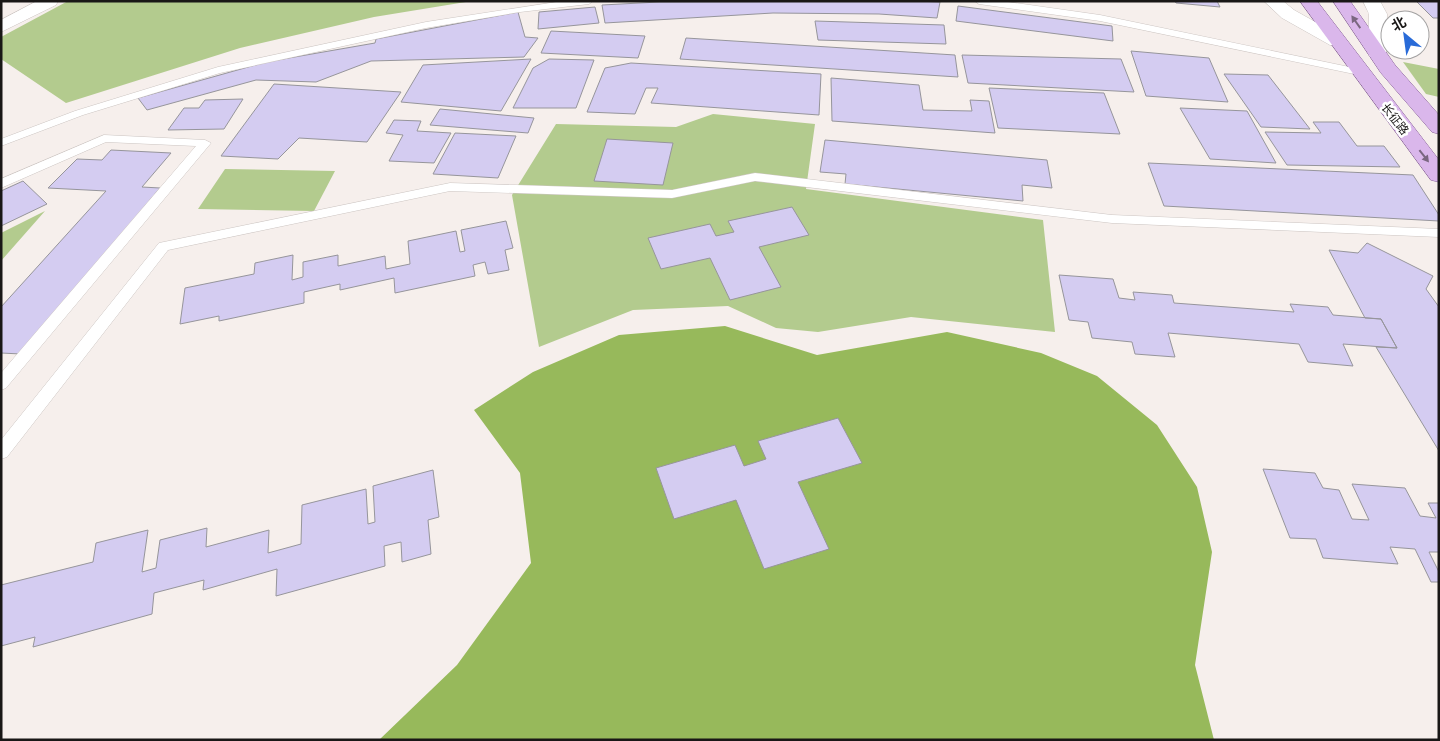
<svg xmlns="http://www.w3.org/2000/svg" width="1440" height="741" viewBox="0 0 1440 741" font-family="'DM Sans','Noto Sans SC',sans-serif">
  <rect width="100%" height="100%" fill="#f6efec"/>
  <path fill="#b3cb8e" d="M 68,1 L 472,1 L 374,17 L 240,48 L 66,103 L 1,59 L 1,37 Z
    M 1403,62 L 1439,69 L 1439,97 L 1426,94 Z
    M 713,114 L 815,124 L 806,189 L 1043,220 L 1055,332 L 911,317 L 818,332 L 776,328 L 728,306 L 633,310 L 539,347 L 512,195 L 556,124 L 676,127 Z
    M 225,169 L 335,171 L 314,211 L 198,209 Z
    M 45,211 L 1,261 L 1,233 Z"/>
  <path fill="#97b95b" d="M 725,326 L 817,355 L 947,332 L 1041,353 L 1097,376 L 1157,425 L 1197,487 L 1212,552 L 1195,665 L 1214,740 L 379,740 L 457,665 L 531,563 L 520,473 L 474,410 L 533,372 L 619,335 Z"/>
  <path fill="#d4ccf1" stroke="#96959b" d="M 1175,1 L 1217,1 L 1220,7 L 1176,3 Z
    M 1416,1 L 1439,1 L 1439,18 L 1433,18 Z
    M 659,2 L 916,1 L 940,2 L 937,18 L 879,14 L 773,13 L 605,23 L 602,5 Z
    M 958,6 L 1112,26 L 1113,41 L 956,21 Z
    M 595,7 L 599,23 L 538,29 L 539,12 Z
    M 518,12 L 525,37 L 538,38 L 524,57 L 371,61 L 316,82 L 256,80 L 147,110 L 138,98 L 266,62 L 375,43 L 376,39 Z
    M 815,21 L 944,25 L 946,44 L 818,40 Z
    M 551,31 L 645,36 L 638,58 L 541,53 Z
    M 686,38 L 955,55 L 958,77 L 680,59 Z
    M 1131,51 L 1209,58 L 1228,102 L 1146,96 Z
    M 962,55 L 1121,59 L 1134,92 L 968,83 Z
    M 531,59 L 501,111 L 401,102 L 423,65 Z
    M 549,59 L 594,60 L 576,108 L 513,108 L 533,68 Z
    M 631,63 L 821,74 L 819,115 L 651,103 L 658,88 L 646,88 L 635,114 L 587,112 L 605,68 Z
    M 1224,74 L 1268,75 L 1310,129 L 1261,127 Z
    M 831,78 L 919,85 L 923,110 L 972,111 L 970,100 L 989,101 L 995,133 L 832,121 Z
    M 274,84 L 401,92 L 367,142 L 299,138 L 278,159 L 221,156 Z
    M 989,88 L 1104,93 L 1120,134 L 998,128 Z
    M 243,99 L 224,129 L 168,130 L 184,108 L 199,108 L 205,100 Z
    M 1180,108 L 1247,111 L 1276,163 L 1210,159 Z
    M 440,109 L 534,118 L 528,133 L 430,125 Z
    M 394,120 L 421,121 L 417,131 L 451,133 L 434,163 L 389,161 L 403,135 L 386,133 Z
    M 1313,122 L 1339,122 L 1357,146 L 1384,146 L 1400,167 L 1287,165 L 1265,132 L 1321,133 Z
    M 455,133 L 516,136 L 498,178 L 433,174 Z
    M 607,139 L 673,143 L 663,185 L 594,181 Z
    M 825,140 L 1047,160 L 1052,188 L 1022,185 L 1023,201 L 845,184 L 846,174 L 820,172 Z
    M 111,150 L 171,153 L 142,187 L 160,188 L 21,354 L 1,353 L 1,307 L 106,191 L 48,188 L 77,159 L 102,160 Z
    M 1148,163 L 1413,175 L 1439,215 L 1439,221 L 1164,206 Z
    M 23,181 L 47,204 L 1,226 L 1,191 Z
    M 792,207 L 809,235 L 759,247 L 781,287 L 730,300 L 710,258 L 661,269 L 648,238 L 710,224 L 716,236 L 734,232 L 728,221 Z
    M 506,221 L 513,248 L 505,250 L 509,270 L 488,274 L 485,262 L 473,265 L 475,276 L 395,293 L 394,278 L 340,290 L 340,284 L 304,292 L 304,303 L 219,321 L 219,316 L 180,324 L 185,288 L 254,274 L 255,263 L 293,255 L 292,280 L 303,277 L 303,262 L 338,255 L 338,266 L 385,256 L 386,269 L 410,264 L 408,241 L 456,231 L 460,252 L 465,251 L 461,230 Z
    M 1367,243 L 1433,276 L 1426,289 L 1439,307 L 1439,451 L 1376,347 L 1397,348 L 1381,319 L 1365,318 L 1329,250 L 1358,253 Z
    M 1059,275 L 1113,279 L 1119,298 L 1135,300 L 1133,292 L 1172,295 L 1174,303 L 1294,312 L 1290,304 L 1328,307 L 1333,315 L 1381,319 L 1397,348 L 1343,344 L 1353,366 L 1308,362 L 1299,344 L 1168,333 L 1175,357 L 1135,354 L 1132,342 L 1092,338 L 1088,322 L 1069,320 Z
    M 838,418 L 862,463 L 798,482 L 829,549 L 764,569 L 736,500 L 674,519 L 656,468 L 735,445 L 744,466 L 766,459 L 758,441 Z
    M 1263,469 L 1315,473 L 1323,488 L 1339,490 L 1352,519 L 1369,520 L 1352,484 L 1405,488 L 1420,516 L 1436,518 L 1428,503 L 1439,503 L 1439,552 L 1429,552 L 1439,572 L 1439,582 L 1431,582 L 1415,549 L 1390,547 L 1398,564 L 1323,558 L 1316,539 L 1290,538 Z
    M 433,470 L 439,517 L 428,520 L 431,554 L 402,562 L 401,542 L 384,546 L 385,566 L 276,596 L 277,569 L 203,590 L 204,580 L 154,593 L 152,614 L 33,647 L 35,637 L 1,646 L 1,585 L 93,562 L 96,543 L 148,530 L 142,572 L 156,568 L 160,540 L 207,528 L 206,547 L 269,530 L 268,553 L 301,544 L 302,505 L 366,489 L 368,524 L 375,522 L 373,486 Z"/>
  <g fill="none" stroke-linecap="round" stroke-linejoin="round">
    <g stroke="#ccc5c2" stroke-width="1">
      <path id="lane" d="M 563,1 L 593,1 L 589,4 L 520,12 L 426,28 L 220,73 L 83,115 L 1,146 L 1,139 L 75,111 L 218,67 L 426,22 Z
        M 975,1 L 1001,1 L 1100,15 L 1359,69 L 1364,72 L 1359,75 L 1100,21 L 979,4 Z
        M 104,135 L 205,140 L 211,143 L 6,388 L 1,390 L 1,373 L 196,146 L 106,142 L 1,188 L 1,179 Z
        M 755,173 L 1112,215 L 1439,229 L 1439,237 L 1112,223 L 755,181 L 672,198 L 450,191 L 168,250 L 7,457 L 1,459 L 1,440 L 159,243 L 450,183 L 672,190 Z"/>
    </g>
    <g stroke="#ccc5c2" stroke-width="1">
      <path id="street" d="M 37,1 L 58,1 L 56,5 L 1,32 L 1,20 Z"/>
    </g>
    <g stroke="#ccc5c2" stroke-width="1">
      <path id="secondary" d="M 1264,1 L 1283,1 L 1294,10 L 1342,37 L 1345,41 L 1342,45 L 1330,45 L 1282,18 Z
        M 1363,1 L 1380,1 L 1387,14 L 1386,53 L 1384,57 L 1370,57 L 1368,53 L 1369,14 Z"/>
    </g>
    <g stroke="#866097" stroke-width="1">
      <path id="primary" d="M 1300,1 L 1317,1 L 1439,160 L 1439,182 L 1431,180 Z
        M 1333,1 L 1350,1 L 1395,65 L 1439,115 L 1439,134 L 1432,132 L 1381,73 Z"/>
    </g>
    <use href="#lane" fill="#fff" fill-rule="evenodd"/>
    <use href="#street" fill="#fff" fill-rule="evenodd"/>
    <use href="#secondary" fill="#fff" fill-rule="evenodd"/>
    <use href="#primary" fill="#dab7eb" fill-rule="evenodd"/>
  </g>
  <defs><path id="oneway-solid" d="M-6-.8H1V-3.2L6.5 0L1 3.2V.8H-6Z" transform="scale(1.25)"/></defs>
  <g fill="#7a6780">
    <use href="#oneway-solid" transform="translate(1356 22) rotate(-125)"/>
    <use href="#oneway-solid" transform="translate(1424 156) rotate(52)"/>
  </g>
  <g text-anchor="middle" dominant-baseline="central" stroke-width="5" stroke-linejoin="round" paint-order="stroke">
    <g font-size="12" fill="#191716" stroke="#fff">
      <text transform="translate(1395 119) rotate(52)">长征路</text>
    </g>
  </g>
  <rect width="1440" height="741" fill="none" stroke="#191716" stroke-width="5"/>
  <g transform="translate(1405 35) rotate(331)"><circle r="24" fill="#ffffff" stroke="#a3a2a2"/>
  <path d="M0-4L9 19L0 12L-9 19Z" fill="#296bd8"/>
  <text y="-8" font-size="14" font-weight="bold" text-anchor="middle" fill="#191716">北</text>
  </g>
</svg>
